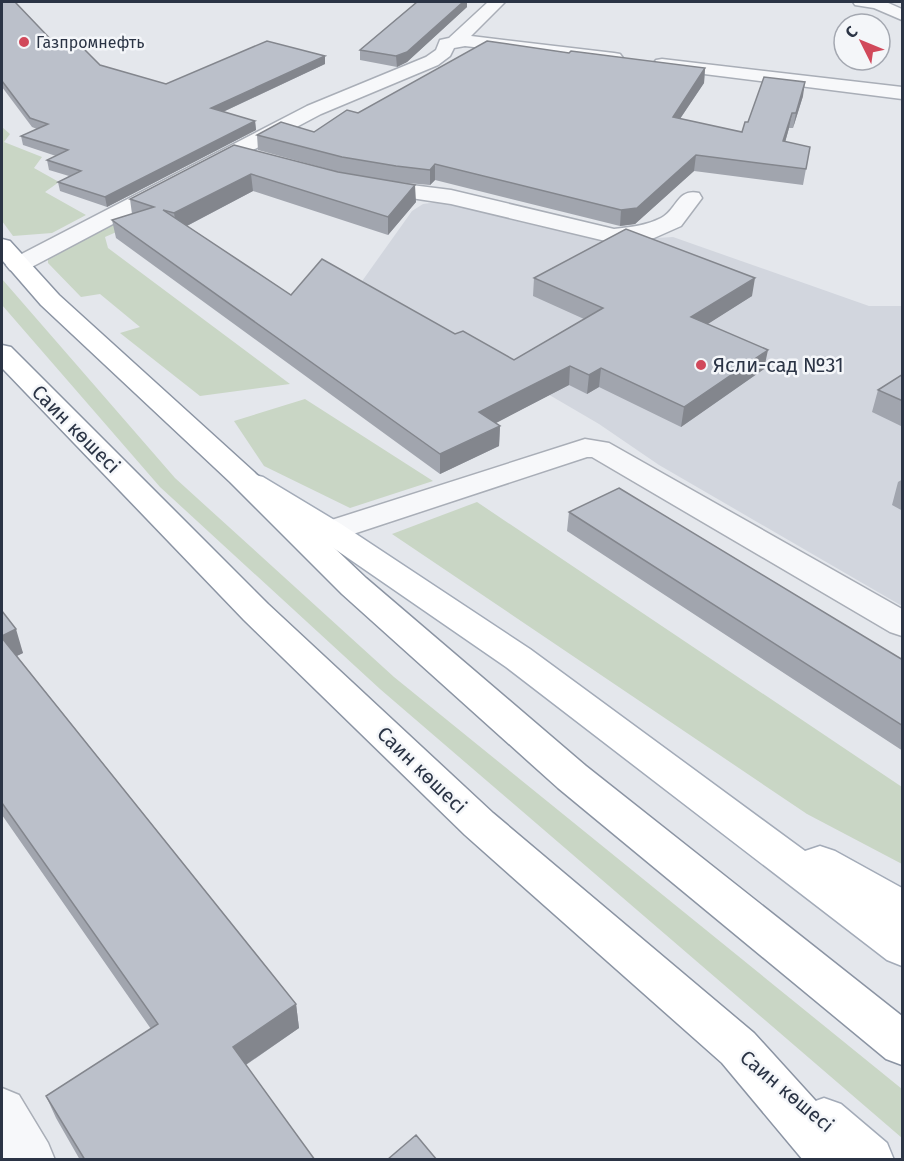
<svg xmlns="http://www.w3.org/2000/svg" width="904" height="1161" viewBox="0 0 904 1161" font-family="'Fira Sans',sans-serif">
  <rect width="100%" height="100%" fill="#e4e7ec"/>
  <path fill="#d2d6de" d="M 445,201 L 606,241 L 673,237 L 869,306 L 902,306 L 902,606 L 659,465 L 599,424 L 360,284 L 412,211 L 423,204 Z"/>
  <path fill="#c9d6c5" d="M 2,127 L 10,134 L 4,142 L 42,157 L 34,168 L 59,182 L 45,192 L 86,215 L 52,233 L 13,236 L 2,221 Z
    M 125,216 L 130,226 L 105,237 L 108,248 L 290,384 L 200,396 L 120,333 L 140,327 L 100,294 L 81,297 L 48,263 L 48,255 Z
    M 2,279 L 175,478 L 394,677 L 902,1089 L 902,1138 L 380,689 L 160,487 L 2,305 Z
    M 305,399 L 433,481 L 350,508 L 264,466 L 234,421 Z
    M 477,502 L 902,787 L 902,864 L 807,814 L 392,534 Z"/>
  <g fill="none" stroke-linecap="round" stroke-linejoin="round">
    <g stroke="#a9aeb7" stroke-width="3">
      <path id="minor" d="M 488,2 L 505,2 L 471,36 L 614,53 L 620,54 L 623,58 L 620,62 L 614,63 L 465,46 L 454,48 L 450,56 L 438,65 L 321,114 L 26,270 L 18,272 L 10,270 L 6,265 L 10,260 L 307,106 L 426,57 L 436,50 L 440,40 L 449,38 Z
        M 853,2 L 886,2 L 902,9 L 902,20 L 874,8 L 855,5 Z
        M 662,59 L 902,87 L 902,99 L 656,68 L 653,64 L 656,60 Z
        M 372,180 L 451,190 L 614,229 C 631,227 645,226 661,218 C 677,210 677,188 699,193 L 702,198 L 681,226 L 654,238 L 614,243 L 451,204 L 364,191 L 361,186 L 364,181 Z
        M 585,439 L 609,443 L 902,609 L 902,636 L 890,632 L 592,457 L 587,457 L 341,538 L 330,541 L 319,538 L 314,531 L 319,524 Z
        M 2,1088 L 19,1095 L 48,1143 L 55,1160 L 3,1160 Z"/>
    </g>
    <g stroke="#a3abb8" stroke-width="3">
      <path id="major" d="M 252,474 L 263,477 L 341,524 L 530,649 L 805,851 L 820,846 L 835,851 L 902,888 L 902,966 L 887,960 L 506,667 L 319,538 L 241,489 L 237,483 L 241,477 Z
        M 824,1098 L 841,1104 L 887,1143 L 894,1160 L 831,1160 L 807,1138 L 800,1121 L 807,1104 Z"/>
    </g>
    <g stroke="#8b94a3" stroke-width="3">
      <path id="highway" d="M 2,239 L 10,241 L 59,295 L 252,470 L 366,578 L 586,766 L 902,1016 L 902,1065 L 886,1059 L 558,788 L 342,594 L 230,482 L 41,305 L 2,260 Z
        M 2,345 L 11,347 L 268,604 L 493,813 L 754,1033 L 854,1143 L 861,1160 L 803,1160 L 722,1063 L 465,835 L 244,620 L 2,368 Z"/>
    </g>
    <use href="#minor" fill="#f7f8fa" fill-rule="evenodd"/>
    <use href="#major" fill="#fff" fill-rule="evenodd"/>
    <use href="#highway" fill="#fff" fill-rule="evenodd"/>
  </g>
  <path fill="#a1a5ae" d="M 2,2 L 17,4 L 59,48 L 100,65 L 166,84 L 325,64 L 223,112 L 255,121 L 256,130 L 107,207 L 60,191 L 58,182 L 69,176 L 49,170 L 47,160 L 56,156 L 23,145 L 21,136 L 37,129 L 32,127 L 2,87 Z
    M 417,2 L 467,2 L 467,7 L 407,62 L 397,67 L 360,60 L 360,50 Z
    M 569,53 L 705,68 L 704,83 L 680,119 L 742,132 L 748,122 L 803,96 L 793,128 L 789,128 L 785,142 L 810,147 L 803,185 L 694,171 L 635,224 L 620,226 L 435,180 L 430,185 L 396,182 L 342,173 L 258,150 L 257,135 L 314,132 L 358,113 Z
    M 234,145 L 416,202 L 388,235 L 253,191 L 187,226 L 291,295 L 455,334 L 514,360 L 584,319 L 533,296 L 534,278 L 752,296 L 707,324 L 764,369 L 681,427 L 599,387 L 587,394 L 569,385 L 495,423 L 500,426 L 499,446 L 440,474 L 116,238 L 112,220 L 132,214 L 130,199 Z
    M 903,374 L 903,427 L 872,412 L 878,390 Z
    M 903,479 L 903,511 L 892,505 L 898,482 Z
    M 569,512 L 903,660 L 903,751 L 567,531 Z
    M 2,611 L 23,653 L 17,656 L 296,1004 L 299,1028 L 246,1065 L 315,1160 L 80,1160 L 56,1118 L 46,1096 L 151,1029 L 2,815 Z"/>
  <path fill="#83868d" d="M 463,2 L 467,2 L 467,7 L 407,62 L 397,67 L 396,56 Z
    M 325,56 L 325,64 L 212,117 L 211,108 Z
    M 705,68 L 704,83 L 671,132 L 673,117 Z
    M 805,82 L 803,96 L 793,128 L 796,113 Z
    M 792,113 L 789,128 L 781,157 L 783,141 Z
    M 255,121 L 256,130 L 107,207 L 105,197 Z
    M 696,155 L 694,171 L 635,224 L 620,226 L 621,210 Z
    M 435,164 L 435,180 L 430,185 L 430,170 Z
    M 251,174 L 253,191 L 177,231 L 174,213 Z
    M 415,185 L 416,202 L 388,235 L 388,217 Z
    M 755,278 L 752,296 L 689,336 L 691,317 Z
    M 768,350 L 764,369 L 681,427 L 684,407 Z
    M 570,366 L 569,385 L 479,432 L 479,412 Z
    M 601,368 L 599,387 L 587,394 L 589,375 Z
    M 500,426 L 499,446 L 440,474 L 440,454 Z
    M 16,629 L 23,653 L 8,660 L 2,640 L 2,636 Z
    M 296,1004 L 299,1028 L 238,1070 L 233,1047 Z"/>
  <path fill="#bbc0ca" stroke="#83868d" stroke-width="1.5" d="M 2,2 L 15,2 L 59,48 L 80,45 L 100,65 L 166,84 L 267,41 L 325,56 L 211,108 L 255,121 L 105,197 L 58,182 L 81,171 L 47,160 L 68,150 L 21,136 L 48,124 L 30,118 L 2,81 Z
    M 417,2 L 463,2 L 407,52 L 396,56 L 360,50 Z
    M 487,41 L 569,53 L 571,51 L 705,68 L 673,117 L 742,132 L 745,122 L 748,122 L 764,77 L 805,82 L 796,113 L 792,113 L 783,141 L 810,147 L 806,169 L 696,155 L 637,208 L 621,210 L 435,164 L 430,170 L 396,166 L 342,157 L 257,135 L 281,122 L 314,132 L 347,110 L 358,113 Z
    M 234,145 L 338,172 L 415,185 L 388,217 L 251,174 L 174,213 L 163,210 L 291,295 L 322,259 L 455,334 L 463,331 L 514,360 L 603,308 L 534,278 L 626,229 L 755,278 L 691,317 L 768,350 L 684,407 L 601,368 L 589,375 L 570,366 L 479,412 L 500,426 L 440,454 L 112,220 L 154,207 L 130,199 Z
    M 903,374 L 903,401 L 878,390 Z
    M 619,488 L 903,660 L 903,726 L 569,512 Z
    M 2,611 L 16,629 L 2,636 Z
    M 2,638 L 296,1004 L 233,1047 L 315,1160 L 85,1160 L 46,1096 L 158,1024 L 2,803 Z
    M 416,1135 L 437,1160 L 387,1160 Z"/>
  <g fill="#d1495b" stroke="#f4f6f9" stroke-width="2">
    <circle cx="24" cy="42" r="6"/>
    <circle cx="701" cy="365" r="6"/>
  </g>
  <g text-anchor="middle" dominant-baseline="central" stroke-width="5" stroke-linejoin="round" paint-order="stroke">
    <g font-size="16" fill="#2b3445" stroke="#f4f6f9" text-anchor="start">
      <text x="36" y="42">Газпромнефть</text>
    </g>
    <g font-size="20" fill="#2b3445" stroke="#f4f6f9" text-anchor="start">
      <text x="713" y="365">Ясли-сад №31</text>
    </g>
    <g font-size="20" fill="#2b3445" stroke="#f4f6f9">
      <text transform="translate(76 429) rotate(45)">Саин көшесі</text>
      <text transform="translate(422 770) rotate(44)">Саин көшесі</text>
      <text transform="translate(787 1091) rotate(40)">Саин көшесі</text>
    </g>
  </g>
  <rect width="904" height="1161" fill="none" stroke="#2b3445" stroke-width="6"/>
  <g transform="translate(862 42) rotate(313)"><circle r="28" fill="#f4f6f9" stroke="#a4a8b1" stroke-width="1.5"/>
  <path d="M0-4.5L10 22L0 15L-10 22Z" fill="#d1495b"/>
  <text y="-9" font-size="16" font-weight="bold" text-anchor="middle" fill="#2b3445">С</text>
  </g>
</svg>
